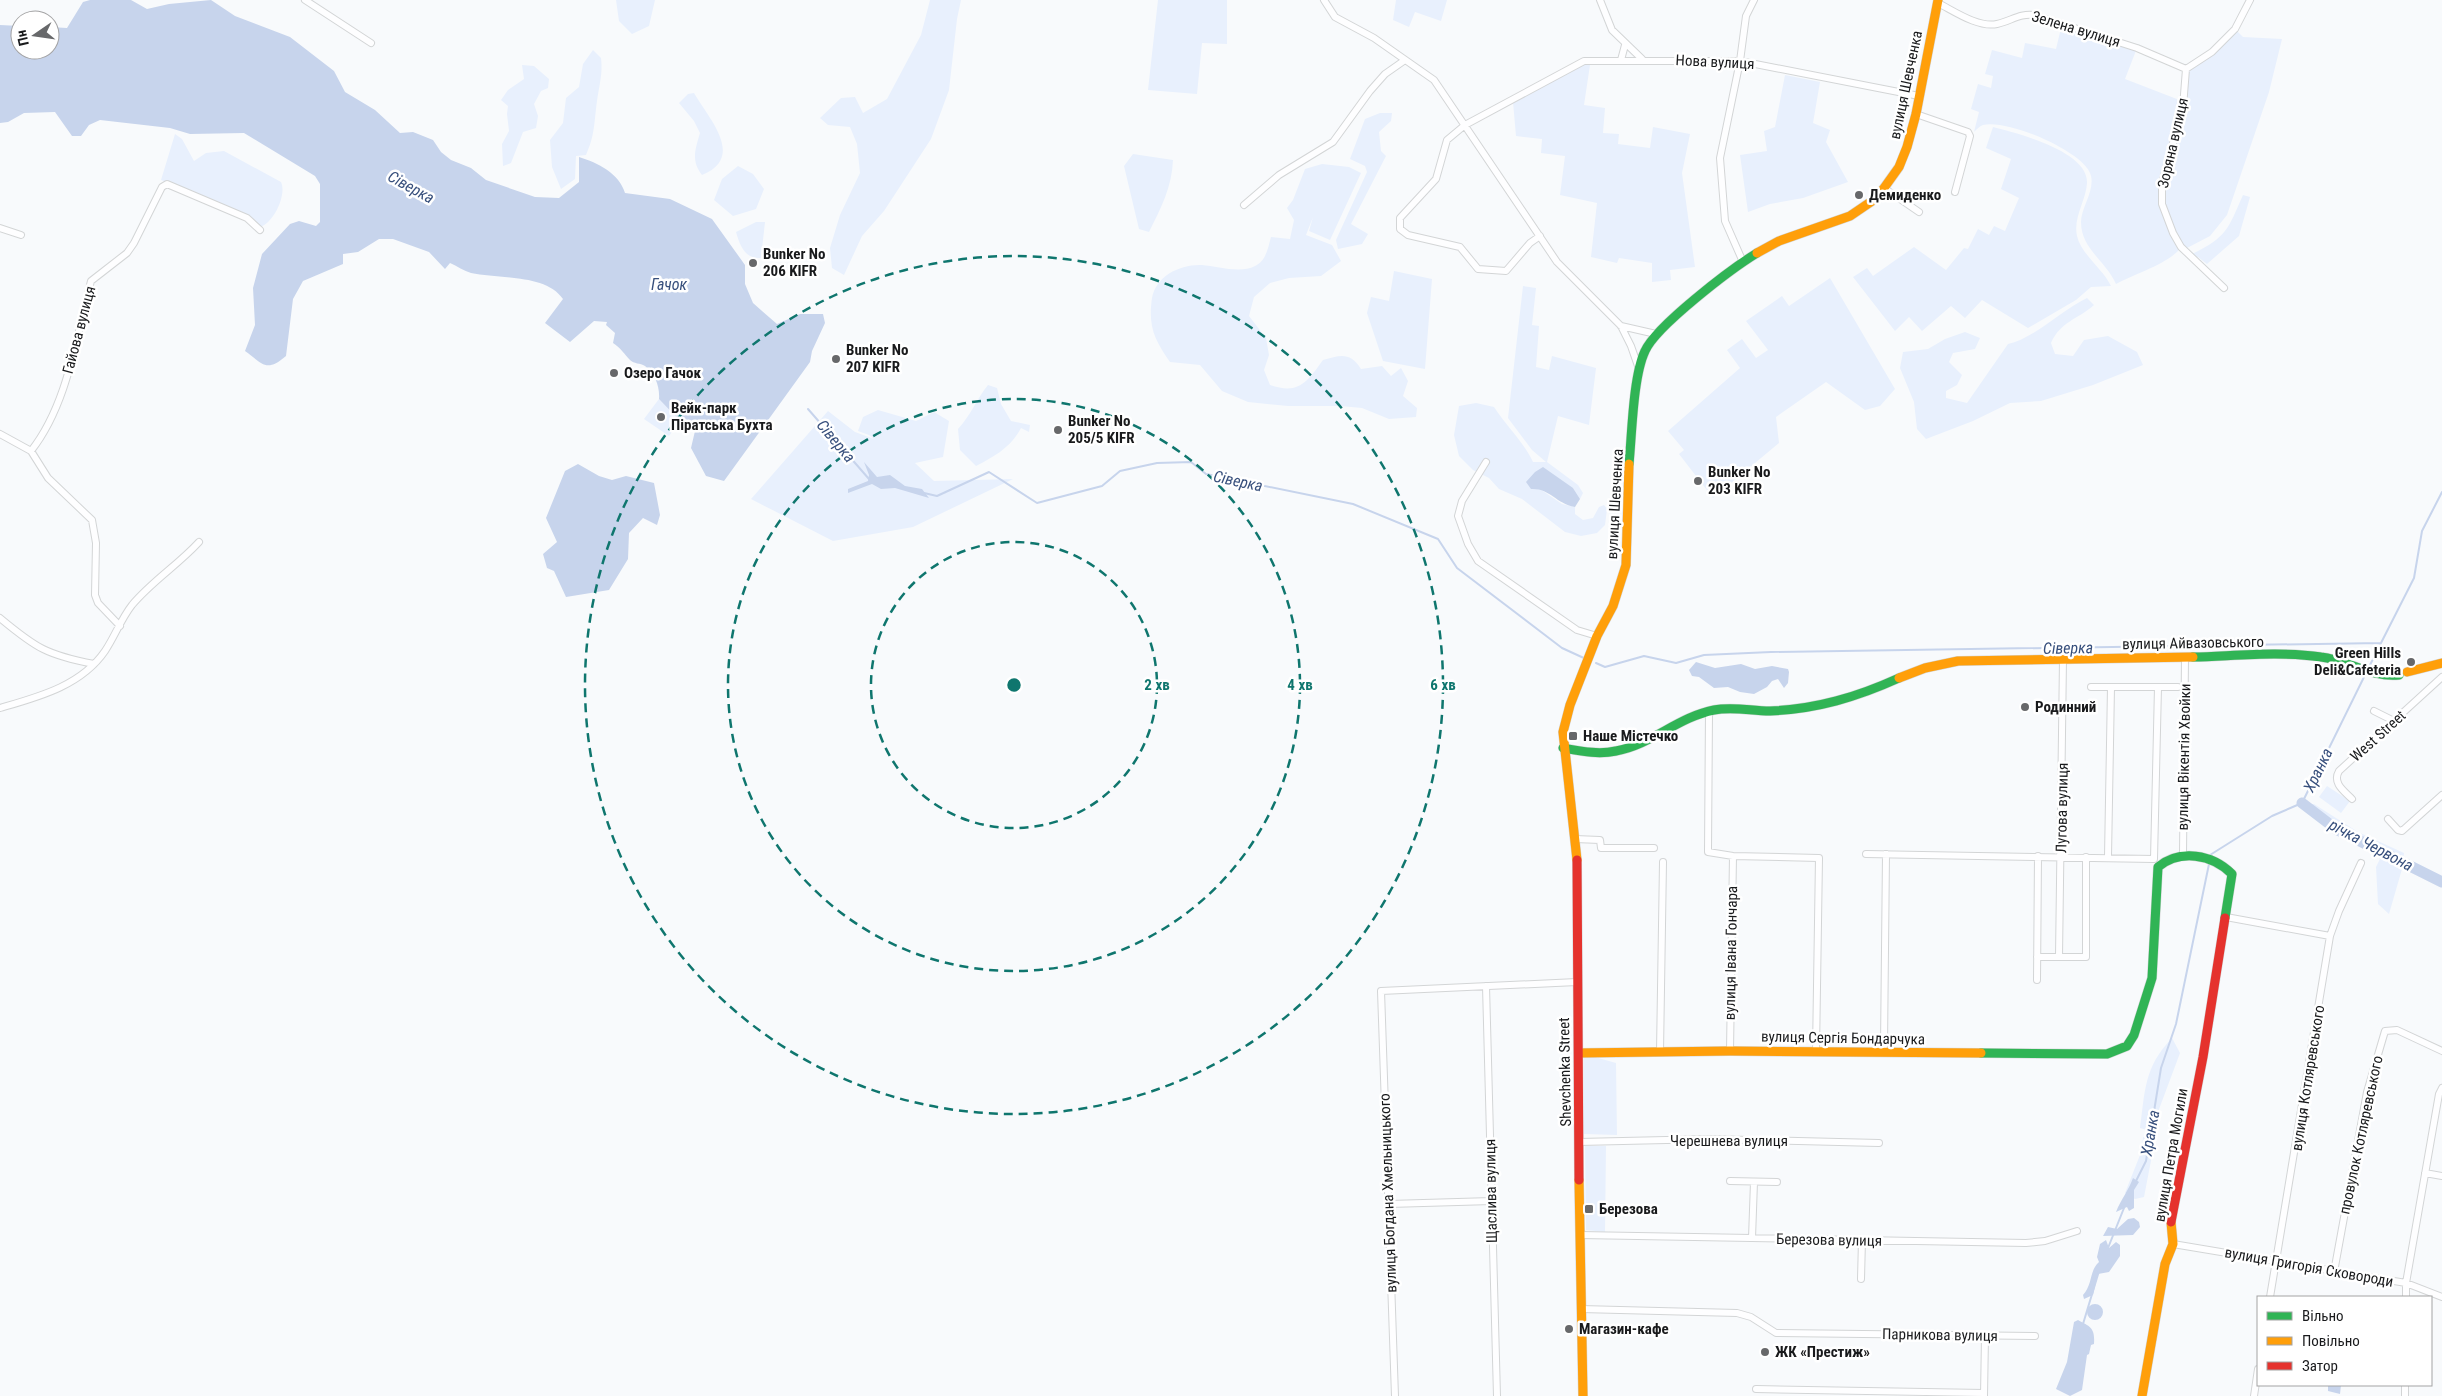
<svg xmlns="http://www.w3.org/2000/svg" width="2442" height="1396" viewBox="0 0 2442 1396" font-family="'Roboto Condensed',sans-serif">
  <rect width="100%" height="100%" fill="#f8fafc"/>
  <path fill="#e8f0fd" d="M 616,0 L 655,0 L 649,26 L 632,34 L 619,21 Z
    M 930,0 L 961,0 L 957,19 L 949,90 L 931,139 L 884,211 L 862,236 L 844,275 L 832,268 L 830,248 L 840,215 L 860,173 L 857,144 L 850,127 L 828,125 L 820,118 L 841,98 L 855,97 L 863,113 L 887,99 L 921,35 Z
    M 1158,0 L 1227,0 L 1227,44 L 1202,43 L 1197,94 L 1148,90 Z
    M 1396,0 L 1447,0 L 1441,21 L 1415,12 L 1409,27 L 1393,20 Z
    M 2062,24 L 2137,48 L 2125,79 L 2182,101 L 2186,69 L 2235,29 L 2243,37 L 2282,39 L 2269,92 L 2227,215 L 2210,236 L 2187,248 L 2192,254 C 2227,237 2228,229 2243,195 L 2250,197 L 2239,236 L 2207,264 L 2198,257 L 2194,260 L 2181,247 C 2171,263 2134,274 2116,284 C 2106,261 2081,249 2081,222 C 2081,206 2098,187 2089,171 C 2077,149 2007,119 1983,125 C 1980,126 1977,129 1974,132 L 1979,112 L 1971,109 L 1978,84 L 1991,88 L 1993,76 L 1985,74 L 1992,50 L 2022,58 L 2025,43 L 2056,49 Z
    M 593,50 L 601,58 C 603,74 599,86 597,101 C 594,123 595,135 586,155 L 576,156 L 575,179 L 561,189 L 552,167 L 550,140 L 563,123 L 566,98 L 579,87 L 583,64 Z
    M 1583,64 L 1590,65 L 1584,105 L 1605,108 L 1603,133 L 1619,134 L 1618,144 L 1650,148 L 1653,127 L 1690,134 L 1682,173 L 1695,267 L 1670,270 L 1671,280 L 1652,282 L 1652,263 L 1619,258 L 1617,263 L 1591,257 L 1597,203 L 1560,195 L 1565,156 L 1541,153 L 1542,139 L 1516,136 L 1513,102 Z
    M 522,65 L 534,66 L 549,79 L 548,88 L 541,91 L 534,104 L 538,116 L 536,128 L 523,132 L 511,163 L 503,166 L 502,144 L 509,131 L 507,114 L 508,106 L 501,100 L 508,90 L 524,79 Z
    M 1785,75 L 1820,82 L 1813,123 L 1830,130 L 1826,142 L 1848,182 L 1803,198 L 1770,204 L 1748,212 L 1740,155 L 1767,151 L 1764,131 L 1775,127 Z
    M 694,93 C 709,119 746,157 702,175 C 691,161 695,150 700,133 L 694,121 L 679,103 L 688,94 Z
    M 1380,113 L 1392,113 L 1391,121 L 1379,132 L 1381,151 L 1386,156 L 1351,224 L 1368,234 L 1362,244 L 1338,249 L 1336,240 L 1367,172 L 1365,166 L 1350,159 L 1365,119 Z
    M 1993,127 C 2016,133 2089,151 2087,183 C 2086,201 2073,217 2077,236 C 2081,254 2103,269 2111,286 L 2091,287 L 2076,300 L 2028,328 L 1982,300 L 1965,318 L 1951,306 L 1922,331 L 1909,317 L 1895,331 L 1853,277 L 1867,268 L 1873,276 L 1914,247 L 1946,270 L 1964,248 L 1968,249 L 1978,229 L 1989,235 L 1994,226 L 2005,231 L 2019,198 L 2001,189 L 2011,159 L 1986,148 Z
    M 175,134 L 182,139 L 194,161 L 206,153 L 224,151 L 281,182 C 287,194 274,223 260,227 L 248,215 L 161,180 Z
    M 1133,154 L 1173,160 C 1172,187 1161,208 1149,232 L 1139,229 L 1124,166 Z
    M 1322,164 L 1349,167 L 1361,173 L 1330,240 L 1309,231 L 1313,217 L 1306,235 L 1332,245 L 1341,261 L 1321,276 L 1289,278 L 1270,283 L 1254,297 L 1249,316 L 1266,338 L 1269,355 L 1264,370 L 1270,385 C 1299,395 1307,382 1323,360 C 1341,355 1350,352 1361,369 L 1382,366 L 1391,376 L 1401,368 L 1408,381 L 1403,396 L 1417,408 L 1416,417 L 1389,419 L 1362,408 L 1340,406 L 1288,406 L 1248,402 L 1222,391 L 1200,365 L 1170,362 C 1154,339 1148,326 1152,298 C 1156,276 1180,264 1202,265 C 1217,266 1240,274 1255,266 C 1266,261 1268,248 1271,237 L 1290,239 L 1294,220 L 1287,208 L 1293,200 L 1305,169 Z
    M 738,166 L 753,174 L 764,189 L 756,209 L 733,216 L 714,200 L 722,179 Z
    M 756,222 L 765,222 L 761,258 C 745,259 740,246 736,232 Z
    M 1394,271 L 1432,279 L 1425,369 L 1383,361 L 1367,313 L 1371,297 L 1389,301 Z
    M 1830,278 L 1895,389 L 1880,406 L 1865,410 L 1826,382 L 1776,417 L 1779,443 L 1713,498 L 1679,454 L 1684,450 L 1668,431 L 1740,368 L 1727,350 L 1742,339 L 1756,358 L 1768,350 L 1746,321 L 1782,296 L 1789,306 Z
    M 1523,286 L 1536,288 L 1532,325 L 1539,326 L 1536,367 L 1549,370 L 1552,356 L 1596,368 L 1589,425 L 1558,416 L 1547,462 L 1578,485 L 1583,493 L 1580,499 L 1573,488 L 1540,489 L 1562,504 L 1575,507 L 1575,514 L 1583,520 L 1593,518 L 1599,507 L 1604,505 L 1607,509 L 1605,525 L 1597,533 L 1581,536 L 1565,532 L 1522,499 L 1499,489 L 1489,478 L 1473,470 L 1459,456 L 1454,435 L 1459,406 L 1476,403 L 1494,407 C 1507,427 1523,441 1533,462 L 1546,462 L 1532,450 L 1508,418 Z
    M 2087,298 L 2094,305 C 2077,320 2061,321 2051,343 L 2055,354 L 2073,356 L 2084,340 L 2108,336 L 2137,352 L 2143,365 L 2093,385 L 2041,401 L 2010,403 L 1973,421 L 1926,439 L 1917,429 L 1914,402 L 1900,368 L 1903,352 L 1928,349 L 1945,339 L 1965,332 L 1980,338 L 1975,349 L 1953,353 L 1949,362 L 1962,375 L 1957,385 L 1946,391 L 1946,398 L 1967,403 L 2008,344 C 2033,339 2062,310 2087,298 Z
    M 988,385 L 997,388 L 1001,404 L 1011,421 L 1030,425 L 1029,432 L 1021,428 C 1011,447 995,456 976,466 L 960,450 L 958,429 C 971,415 976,400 988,385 Z
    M 659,399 L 680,421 L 669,436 L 644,419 Z
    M 878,410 L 916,421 L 934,412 L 949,421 L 943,457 L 915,463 L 934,481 L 1013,479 L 913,527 L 833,541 L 751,499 L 828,411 L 855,432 L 874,439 L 869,435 L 858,431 L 863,417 Z
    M 2327,786 L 2350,801 L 2341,813 L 2319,797 Z
    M 2310,804 L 2314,804 L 2358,832 L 2404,853 L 2402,869 L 2389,914 L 2378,904 L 2376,867 L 2380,859 L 2366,848 L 2316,818 Z
    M 2172,1038 L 2180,1053 L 2152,1128 L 2147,1130 L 2140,1128 C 2145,1091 2144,1067 2172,1038 Z
    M 1584,1054 L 1616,1063 L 1617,1135 L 1584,1134 Z
    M 2143,1137 L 2155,1140 L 2144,1197 L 2135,1199 L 2125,1193 L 2142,1150 Z
    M 1585,1146 L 1606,1146 L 1605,1232 L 1586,1230 Z"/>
  <path fill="#c7d4ec" d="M 90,0 L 131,0 L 147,9 L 169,4 L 211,0 L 235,16 L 290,37 L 334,71 L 345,92 L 375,110 L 400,133 L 413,132 L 433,140 L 441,152 L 451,160 L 471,168 L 486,180 L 535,197 L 559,198 L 579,182 L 579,157 C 598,163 619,173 625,193 L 670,199 L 712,219 L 745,265 L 745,284 L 753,303 L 777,324 L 800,314 L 823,314 L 825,323 L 812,351 L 810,362 L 724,481 L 706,476 L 691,448 L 695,431 L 680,421 L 659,399 C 660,387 655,373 645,366 C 640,363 634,364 630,360 C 624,354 621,348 613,343 L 615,333 L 606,325 L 607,322 L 594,321 L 570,342 L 545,323 L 563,299 C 546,274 499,279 471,273 C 464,271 457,266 450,263 L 445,269 L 429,252 L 393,239 L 379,239 L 358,252 L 343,254 L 343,264 L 303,281 L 293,299 L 286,356 C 266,373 263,364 245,351 L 255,325 L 253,288 L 262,254 L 290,224 L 299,221 L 316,226 L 320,222 L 320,184 L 315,176 L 244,133 L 190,134 L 170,128 L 100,120 L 89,125 L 81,136 L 72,136 L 55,112 L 24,113 L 8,122 L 0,123 L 0,25 L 20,26 L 20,50 L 50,50 L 50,27 L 67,28 L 83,2 Z
    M 864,462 L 877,477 L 890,475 L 905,486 L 922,489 L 929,498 L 895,488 L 881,489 L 872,484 L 848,493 L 848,489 L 868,481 L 869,475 Z
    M 578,464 L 599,476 L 612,480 L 626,476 L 654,483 L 660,515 L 657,525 L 643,518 L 629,533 L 628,559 L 609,590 L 566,597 L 554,571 L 547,568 L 543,554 L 557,542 L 546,518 L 565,471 Z
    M 1543,467 L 1573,488 L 1580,499 L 1575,507 C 1555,503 1550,488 1531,489 L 1526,482 L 1535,472 Z
    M 1696,662 L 1715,668 L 1741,664 L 1755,669 L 1772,666 L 1788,669 L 1789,672 L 1788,683 L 1784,688 L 1778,679 L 1772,681 L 1767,687 L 1754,694 L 1740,692 L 1728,687 L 1714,688 L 1699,677 L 1692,676 L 1689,670 Z
    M 2422,870 L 2442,880 L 2442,887 L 2418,875 Z
    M 2133,1178 L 2139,1182 L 2134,1190 L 2134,1208 L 2129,1211 L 2127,1207 L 2116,1212 C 2121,1199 2129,1190 2133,1178 Z
    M 2134,1218 L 2139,1222 L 2140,1227 L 2133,1235 L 2103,1236 L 2108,1227 L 2117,1229 L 2128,1219 Z
    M 2106,1240 L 2109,1248 L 2116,1242 L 2120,1245 L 2120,1256 L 2109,1272 L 2098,1274 L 2093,1295 L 2084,1299 L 2083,1295 C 2093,1284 2089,1271 2099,1262 L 2097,1257 L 2100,1244 Z
    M2087 1312a8 8 0 1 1 16 0a8 8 0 1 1-16 0Z
    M 2078,1320 C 2091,1327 2095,1328 2094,1344 L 2091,1345 L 2089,1354 L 2087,1355 L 2082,1390 L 2070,1396 L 2056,1389 L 2067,1362 L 2074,1322 Z
    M 2328,1385 L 2341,1385 L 2340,1394 L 2328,1391 Z"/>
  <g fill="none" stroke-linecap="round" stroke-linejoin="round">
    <path stroke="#c7d4ec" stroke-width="2" d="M 808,409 L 869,479
      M 924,493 L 937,496 L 989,472 L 1037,503 L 1102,486 L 1120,471 L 1157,463 L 1191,462 L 1206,474 L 1353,504 L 1438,539 L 1457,568 L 1562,648 L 1586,659
      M 1596,663 L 1605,667 L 1644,656 L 1676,663 L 1704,655 L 1771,652 L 2381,643 L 2414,578 L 2422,531 L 2442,492
      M 2368,669 L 2381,643
      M 2210,855 L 2272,816 L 2302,803 L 2366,673
      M 2136,1181 L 2146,1161 L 2161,1068 L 2176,1024 L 2209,864
      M 2108,1248 L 2124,1208
      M 2083,1324 L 2099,1271"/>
    <path stroke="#c7d4ec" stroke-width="11" d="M 2302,803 L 2336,829 L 2442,882"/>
    <g stroke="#d3d5d6" stroke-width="8">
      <path id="street" d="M 305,0 L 371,43
        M 1324,0 L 1335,17 L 1374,38 L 1434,80 L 1557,262 L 1621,326 L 1631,346 L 1639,369
        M 1600,0 L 1612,30 L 1642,59
        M 1938,3 C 1954,11 1978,28 1997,24 C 2011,21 2020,13 2034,15 L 2137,48 L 2186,69
        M 1621,60 L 1625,45
        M 1916,114 L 1968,132 L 1970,136 L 1955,192
        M 1884,188 L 1919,212
        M 1244,205 L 1279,175 L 1333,142 L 1370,91 L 1385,74 L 1405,60
        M 0,228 L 21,235
        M 1540,236 L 1530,243 L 1506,271 L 1478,269 L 1460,247 L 1408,235 L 1400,229 L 1400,218 L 1436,179 L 1447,140 L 1465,125 L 1584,61 L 1740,61 L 1919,96
        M 1743,262 L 1725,221 L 1720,158 L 1740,61 L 1746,16 L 1754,0
        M 2224,288 L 2181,247 L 2173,233 L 2162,204 L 2162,183 L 2183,107 L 2186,69 L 2212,52 L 2235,29 L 2250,0
        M 1621,326 L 1656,334
        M 0,434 L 31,451 L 48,478 L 92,520 L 96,543 L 95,595 L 98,603 L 120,626
        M 31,451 C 68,404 76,337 91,281 L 127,253 L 134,243 L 162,187 L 167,184 L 247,218 L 260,230
        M 1486,462 L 1462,501 L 1458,516 L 1468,544 L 1478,561 L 1577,630 L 1597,636
        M 0,618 C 36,648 47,655 94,664
        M 2091,687 L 2178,687
        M 0,708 C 38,697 81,686 105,651 C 115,636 121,619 132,605 C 152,581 178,565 199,542
        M 2374,711 L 2394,721
        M 1709,712 L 1708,852 L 1733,856 L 1819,858 L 1816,1051
        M 2352,799 C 2344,791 2332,783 2339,771 L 2442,677
        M 2388,819 L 2398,830 L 2402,831 L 2442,795
        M 1575,839 L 1600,840 L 1601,848 L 1654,848
        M 1866,854 L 2154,859 L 2158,687
        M 2183,855 L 2185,658
        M 2108,857 L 2111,687
        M 2226,917 L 2330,936
        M 2037,957 L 2086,957 L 2086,857
        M 2059,957 L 2063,659
        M 2037,980 L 2038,856
        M 1486,986 L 1497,1396
        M 1884,1046 L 1886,854
        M 1730,1051 L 1733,856
        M 1660,1052 L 1663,862
        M 1579,1142 L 1710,1139 L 1879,1143
        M 2425,1173 L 2442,1176
        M 1730,1181 L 1777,1182
        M 1389,1204 L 1492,1201
        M 1580,1235 L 2026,1243 L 2045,1241 L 2077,1231
        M 1752,1238 L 1754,1182
        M 2173,1244 L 2406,1283 L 2442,1297
        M 2334,1272 L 2367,1092 L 2385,1031 L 2397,1030 L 2442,1051
        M 1861,1279 L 1862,1240
        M 2270,1297 L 2330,936 L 2339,911 L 2361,863
        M 2406,1297 L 2406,1283 L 2439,1094 L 2442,1088
        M 1581,1309 L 1737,1313 L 1751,1317 L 1776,1333 L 2035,1336
        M 1756,1389 L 1984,1393
        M 1395,1396 L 1381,991 L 1577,982
        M 1984,1396 L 1985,1336
        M 2254,1396 L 2258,1369
        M 2405,1396 L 2405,1385"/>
    </g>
    <g stroke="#d3d5d6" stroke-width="10">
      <path id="fast" d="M 1629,464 C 1632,434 1633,376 1645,351 C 1656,326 1731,269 1757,253
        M 2193,657 C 2235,656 2279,651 2321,657 C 2348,660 2371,678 2399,675
        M 1563,748 C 1580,751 1598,755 1616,751 C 1651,745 1678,717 1714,710 C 1733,706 1751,711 1770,711 C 1817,709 1857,697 1899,678
        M 1981,1053 L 2107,1054 L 2127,1046 L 2134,1035 L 2152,978 L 2158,867 C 2180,849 2212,854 2232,874 L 2225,918"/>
    </g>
    <g stroke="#d3d5d6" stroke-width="10">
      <path id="slow" d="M 1757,253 L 1779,241 L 1850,216 L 1875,199 L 1884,188 L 1899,167 L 1907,147 L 1916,114 L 1938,0
        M 2407,672 L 2442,663
        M 1899,678 L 1925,668 L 1958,661 L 2193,657
        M 1577,860 L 1563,732 L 1570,705 L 1597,636 L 1613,606 L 1626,565 L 1629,464
        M 1579,1053 L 1730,1051 L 1981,1053
        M 1579,1180 L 1583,1396
        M 2142,1396 L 2165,1264 L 2173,1244 L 2171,1222"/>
    </g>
    <g stroke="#d3d5d6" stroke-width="10">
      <path id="jam" d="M 1577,860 L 1579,1180
        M 2171,1222 L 2203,1057 L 2225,918"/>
    </g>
    <use href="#street" stroke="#fefeff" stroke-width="6"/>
    <use href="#fast" stroke="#30b455" stroke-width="9"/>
    <use href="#slow" stroke="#ff9f0a" stroke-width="9"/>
    <use href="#jam" stroke="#e5322d" stroke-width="9"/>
  </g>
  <g fill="none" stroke="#0f766e" stroke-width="2.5" stroke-dasharray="9 6">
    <circle cx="1014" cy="685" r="143"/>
    <circle cx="1014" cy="685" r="286"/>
    <circle cx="1014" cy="685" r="429"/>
  </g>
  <g fill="#67686a" stroke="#fff" stroke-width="2">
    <circle cx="1859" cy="195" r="5"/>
    <circle cx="753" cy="263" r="5"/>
    <circle cx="836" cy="359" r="5"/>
    <circle cx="614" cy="373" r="5"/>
    <circle cx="661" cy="417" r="5"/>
    <circle cx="1058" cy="430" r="5"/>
    <circle cx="1698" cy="481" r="5"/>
    <circle cx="2411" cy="662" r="5"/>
    <circle cx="2025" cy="707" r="5"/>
    <rect x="1568" y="731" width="10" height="10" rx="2.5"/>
    <rect x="1584" y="1204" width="10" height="10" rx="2.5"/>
    <circle cx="1569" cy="1329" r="5"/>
    <circle cx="1765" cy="1352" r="5"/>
  </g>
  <g text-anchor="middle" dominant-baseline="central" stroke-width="5" stroke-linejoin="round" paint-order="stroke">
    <g font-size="15" fill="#191a1c" stroke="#fff">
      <text transform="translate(2076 29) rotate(17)">Зелена вулиця</text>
      <text transform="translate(1715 62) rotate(3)">Нова вулиця</text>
      <text transform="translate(1906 85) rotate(-78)">вулиця Шевченка</text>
      <text transform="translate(2173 143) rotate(-77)">Зоряна вулиця</text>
      <text transform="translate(79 330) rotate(-75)">Гайова вулиця</text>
      <text transform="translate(1615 504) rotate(-87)">вулиця Шевченка</text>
      <text transform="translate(2193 643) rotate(-1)">вулиця Айвазовського</text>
      <text transform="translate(2378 736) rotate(-42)">West Street</text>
      <text transform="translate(2184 757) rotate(-89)">вулиця Вікентія Хвойки</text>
      <text transform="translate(2062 808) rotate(-89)">Лугова вулиця</text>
      <text transform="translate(1731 953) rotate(-89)">вулиця Івана Гончара</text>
      <text transform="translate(1843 1038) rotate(1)">вулиця Сергія Бондарчука</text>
      <text transform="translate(1565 1072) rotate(-91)">Shevchenka Street</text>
      <text transform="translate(2308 1078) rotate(-81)">вулиця Котляревського</text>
      <text transform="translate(2361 1135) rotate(-78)">провулок Котляревського</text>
      <text x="1729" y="1141">Черешнева вулиця</text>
      <text transform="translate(2171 1155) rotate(-80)">вулиця Петра Могили</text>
      <text transform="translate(1491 1191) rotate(-91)">Щаслива вулиця</text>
      <text transform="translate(1388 1193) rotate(-92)">вулиця Богдана Хмельницького</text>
      <text transform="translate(1829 1240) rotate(1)">Березова вулиця</text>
      <text transform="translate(2309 1267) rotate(10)">вулиця Григорія Сковороди</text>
      <text transform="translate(1940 1335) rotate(1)">Парникова вулиця</text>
    </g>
    <g font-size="15" font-weight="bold" fill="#191a1c" stroke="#fff" text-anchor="start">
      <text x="1869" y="195">Демиденко</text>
      <text x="763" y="254">Bunker No<tspan x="763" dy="17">206 KIFR</tspan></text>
      <text x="846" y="350">Bunker No<tspan x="846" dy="17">207 KIFR</tspan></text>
      <text x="624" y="373">Озеро Гачок</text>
      <text x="671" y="408">Вейк-парк<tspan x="671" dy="17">Піратська Бухта</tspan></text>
      <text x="1068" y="421">Bunker No<tspan x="1068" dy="17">205/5 KIFR</tspan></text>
      <text x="1708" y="472">Bunker No<tspan x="1708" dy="17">203 KIFR</tspan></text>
      <text x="2401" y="653" text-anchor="end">Green Hills<tspan x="2401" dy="17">Deli&amp;Cafeteria</tspan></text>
      <text x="2035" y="707">Родинний</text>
      <text x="1583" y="736">Наше Містечко</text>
      <text x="1599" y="1209">Березова</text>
      <text x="1579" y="1329">Магазин-кафе</text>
      <text x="1775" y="1352">ЖК «Престиж»</text>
    </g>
    <g font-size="16" font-style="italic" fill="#374f7c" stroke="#fff">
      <text transform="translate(411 187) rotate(29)">Сіверка</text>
      <text x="669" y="284">Гачок</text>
      <text transform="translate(836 441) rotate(50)">Сіверка</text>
      <text transform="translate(1238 481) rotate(12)">Сіверка</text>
      <text transform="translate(2068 648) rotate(-1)">Сіверка</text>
      <text transform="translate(2318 770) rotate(-64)">Хранка</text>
      <text transform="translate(2371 845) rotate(28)">річка Червона</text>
      <text transform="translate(2150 1133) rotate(-80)">Хранка</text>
    </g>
  </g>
  <circle cx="1014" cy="685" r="8" fill="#0f766e" stroke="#fff" stroke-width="2.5"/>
  <g font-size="15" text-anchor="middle" font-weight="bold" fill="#0f766e" stroke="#fff" stroke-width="5" stroke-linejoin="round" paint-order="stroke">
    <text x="1157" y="690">2 хв</text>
    <text x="1300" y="690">4 хв</text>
    <text x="1443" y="690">6 хв</text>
  </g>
  <rect x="2257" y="1296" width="175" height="90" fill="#ffffff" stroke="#a3a3a4"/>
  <rect x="2267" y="1312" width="25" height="8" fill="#30b455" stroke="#a3a3a4"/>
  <text x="2302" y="1321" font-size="15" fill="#191a1c">Вільно</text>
  <rect x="2267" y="1337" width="25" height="8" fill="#ff9f0a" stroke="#a3a3a4"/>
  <text x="2302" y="1346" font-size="15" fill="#191a1c">Повільно</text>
  <rect x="2267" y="1362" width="25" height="8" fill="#e5322d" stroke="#a3a3a4"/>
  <text x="2302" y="1371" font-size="15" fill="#191a1c">Затор</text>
  <g transform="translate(35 35) rotate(257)"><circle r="24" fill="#ffffff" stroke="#a3a3a4"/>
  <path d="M0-4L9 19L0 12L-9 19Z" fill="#67686a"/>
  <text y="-8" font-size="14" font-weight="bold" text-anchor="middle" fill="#191a1c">Пн</text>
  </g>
</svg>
